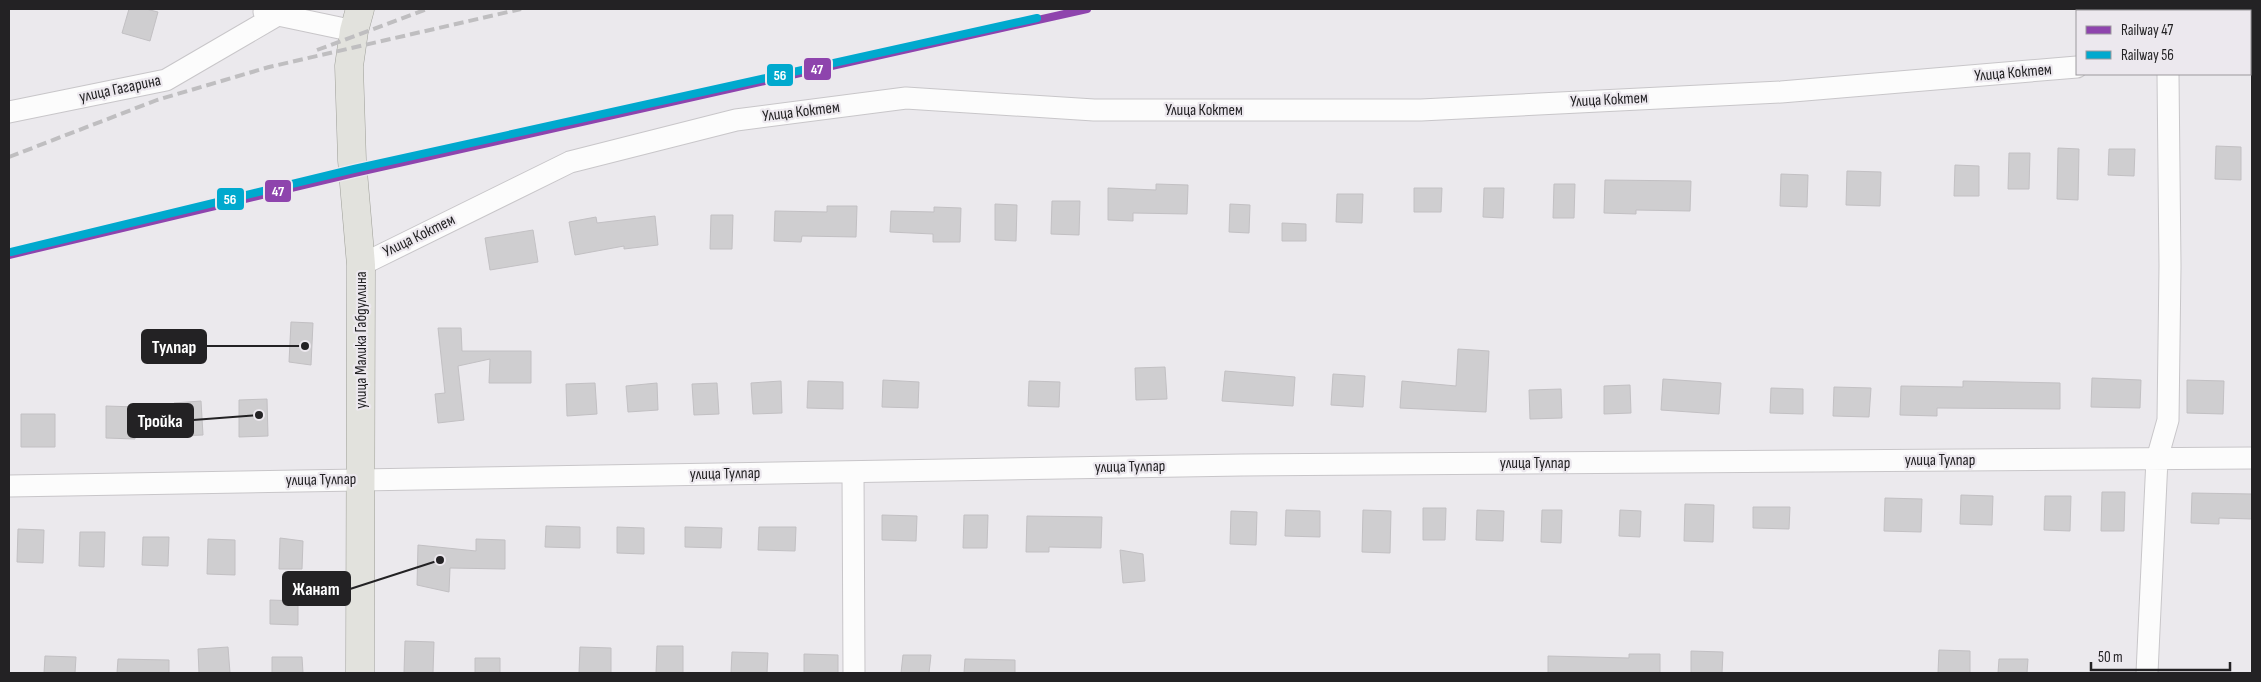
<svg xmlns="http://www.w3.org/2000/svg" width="2261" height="682" viewBox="0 0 2261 682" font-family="'Sofia Sans Condensed',sans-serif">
  <rect width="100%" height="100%" fill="#ebe9ed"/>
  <path fill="#cfced0" stroke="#c2c0c3" d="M 129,9 L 146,9 L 158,12 L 150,41 L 122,33 Z
    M 2216,146 L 2241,147 L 2241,180 L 2215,179 Z
    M 2058,148 L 2079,149 L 2078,200 L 2057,199 Z
    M 2109,149 L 2135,149 L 2134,176 L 2108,175 Z
    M 2009,153 L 2030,153 L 2029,189 L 2008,189 Z
    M 1955,165 L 1979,166 L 1979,196 L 1954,196 Z
    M 1847,171 L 1881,172 L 1880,206 L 1846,205 Z
    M 1781,174 L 1808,175 L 1807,207 L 1780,206 Z
    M 1605,180 L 1691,181 L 1690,211 L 1636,210 L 1636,214 L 1604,213 Z
    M 1156,184 L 1188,185 L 1187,214 L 1133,213 L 1133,221 L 1108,220 L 1108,188 L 1156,190 Z
    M 1554,184 L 1575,184 L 1574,218 L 1553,218 Z
    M 1414,188 L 1442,188 L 1441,212 L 1414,212 Z
    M 1484,188 L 1504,188 L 1503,218 L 1483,217 Z
    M 1337,194 L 1363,194 L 1362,223 L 1336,222 Z
    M 1052,201 L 1080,201 L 1079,235 L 1051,234 Z
    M 995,204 L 1017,205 L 1016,241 L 995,240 Z
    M 1230,204 L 1250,205 L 1249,233 L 1229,232 Z
    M 827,206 L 857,206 L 856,237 L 802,236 L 801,242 L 774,241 L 775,211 L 827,212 Z
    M 934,207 L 961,208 L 960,242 L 933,242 L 933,234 L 890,232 L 891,211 L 934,212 Z
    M 711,215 L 733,215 L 732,249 L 710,249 Z
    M 655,216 L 658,245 L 624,249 L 624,246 L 575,255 L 569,222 L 596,217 L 597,223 Z
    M 1282,223 L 1306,224 L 1306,241 L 1282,241 Z
    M 533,230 L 538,262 L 490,270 L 485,238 Z
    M 291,322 L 313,323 L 311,365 L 289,362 Z
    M 438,328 L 461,328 L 462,351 L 531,351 L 531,383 L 489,383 L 490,359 L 458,366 L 464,420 L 438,423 L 435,394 L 445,393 Z
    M 1458,349 L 1489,351 L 1486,412 L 1400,408 L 1402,381 L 1456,386 Z
    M 1165,367 L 1167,399 L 1136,400 L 1135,368 Z
    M 1225,371 L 1295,377 L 1293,406 L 1222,401 Z
    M 1333,374 L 1365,376 L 1363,407 L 1331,405 Z
    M 2092,378 L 2141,380 L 2140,408 L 2091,407 Z
    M 1663,379 L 1721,383 L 1719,414 L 1661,410 Z
    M 883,380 L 919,382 L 918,408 L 882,407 Z
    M 2187,380 L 2224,381 L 2223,414 L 2187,413 Z
    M 781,381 L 782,413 L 753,414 L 751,383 Z
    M 808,381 L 843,382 L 843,409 L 807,408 Z
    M 1029,381 L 1060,382 L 1059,407 L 1028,406 Z
    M 1963,381 L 2060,383 L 2060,409 L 1937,408 L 1937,416 L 1900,415 L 1901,386 L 1963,387 Z
    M 595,383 L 597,414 L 567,416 L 566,384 Z
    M 657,383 L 658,410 L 628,412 L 626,386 Z
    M 717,383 L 719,414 L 694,415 L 692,384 Z
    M 1630,385 L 1631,413 L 1604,414 L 1604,386 Z
    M 1834,387 L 1871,388 L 1869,417 L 1833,416 Z
    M 1771,388 L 1803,389 L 1803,414 L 1770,413 Z
    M 1561,389 L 1562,418 L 1530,419 L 1529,390 Z
    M 267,399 L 268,436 L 239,437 L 239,400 Z
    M 201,401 L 203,435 L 176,436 L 174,403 Z
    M 106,406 L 136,407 L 135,439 L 106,438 Z
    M 21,414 L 55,414 L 55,447 L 21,447 Z
    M 2102,492 L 2125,492 L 2124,531 L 2101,531 Z
    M 2192,493 L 2252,494 L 2252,519 L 2219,518 L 2219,524 L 2191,523 Z
    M 1961,495 L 1993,496 L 1992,525 L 1960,524 Z
    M 2045,496 L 2071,496 L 2070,531 L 2044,530 Z
    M 1885,498 L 1922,499 L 1921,532 L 1884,531 Z
    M 1685,504 L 1714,505 L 1713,542 L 1684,541 Z
    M 1753,507 L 1790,507 L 1789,529 L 1753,528 Z
    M 1423,508 L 1446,508 L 1445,540 L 1423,540 Z
    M 1286,510 L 1320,511 L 1320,537 L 1285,536 Z
    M 1363,510 L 1391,511 L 1390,553 L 1362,552 Z
    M 1477,510 L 1504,511 L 1503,541 L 1476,540 Z
    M 1542,510 L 1562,510 L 1561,543 L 1541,542 Z
    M 1620,510 L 1641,511 L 1640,537 L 1619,536 Z
    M 1231,511 L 1257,512 L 1256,545 L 1230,544 Z
    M 882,515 L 917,516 L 916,541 L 882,540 Z
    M 964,515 L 988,515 L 987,548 L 963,548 Z
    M 1027,516 L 1102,517 L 1101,548 L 1049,547 L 1049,552 L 1026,552 Z
    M 546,526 L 580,527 L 580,548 L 545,547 Z
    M 617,527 L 644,528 L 644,554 L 617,553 Z
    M 685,527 L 722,528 L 721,548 L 685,547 Z
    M 759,527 L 796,527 L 795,551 L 758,550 Z
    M 18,529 L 44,530 L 43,563 L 17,562 Z
    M 80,532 L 105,532 L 104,567 L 79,566 Z
    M 143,537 L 169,537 L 168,566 L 142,565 Z
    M 280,538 L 303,541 L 302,569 L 279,569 Z
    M 208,539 L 235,540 L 235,575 L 207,574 Z
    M 476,539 L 505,540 L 505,569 L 450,568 L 449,592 L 417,585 L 418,545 L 476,551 Z
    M 1120,550 L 1143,554 L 1145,581 L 1123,583 Z
    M 270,600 L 298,601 L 298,625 L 270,624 Z
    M 405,641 L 434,642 L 433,673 L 404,673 Z
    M 657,646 L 683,646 L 683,673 L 656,673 Z
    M 228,647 L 230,673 L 199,673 L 198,649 Z
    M 580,647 L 611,648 L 611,673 L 579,673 Z
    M 1939,650 L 1970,651 L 1970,673 L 1938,673 Z
    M 1691,651 L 1723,652 L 1722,673 L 1691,673 Z
    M 732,652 L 768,653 L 767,673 L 731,673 Z
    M 804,654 L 838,655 L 838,673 L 804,673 Z
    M 1629,654 L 1660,654 L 1660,673 L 1548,673 L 1548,656 L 1629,658 Z
    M 903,655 L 931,655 L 929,673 L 901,673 Z
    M 45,656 L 76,657 L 75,673 L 44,673 Z
    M 272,657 L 302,657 L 303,673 L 272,673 Z
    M 475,658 L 500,658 L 500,673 L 475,673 Z
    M 118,659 L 169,660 L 169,673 L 117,673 Z
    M 965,659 L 1015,660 L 1015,673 L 964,673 Z
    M 1999,659 L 2028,659 L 2027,673 L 1998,673 Z"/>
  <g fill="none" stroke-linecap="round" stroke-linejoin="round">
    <g stroke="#c8c6c9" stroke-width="23">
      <path id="minor" d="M 264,12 L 354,31
        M 2250,56 L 2252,55
        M 9,112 L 166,80 L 276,16 L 266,9
        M 361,265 L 570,162 L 736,120 L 906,98 L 1094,110 L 1421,110 L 1781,92 L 2077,67
        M 853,472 L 854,673
        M 9,486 L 1242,465 L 2252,458
        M 2147,673 L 2157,459 L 2168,420 L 2170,266 L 2168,74"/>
    </g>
    <g stroke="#9d9e97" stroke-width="29">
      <path id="major" d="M 360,9 L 354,31 L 349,66 L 352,160 L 361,265 L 360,673"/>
    </g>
    <use href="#minor" stroke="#fcfcfc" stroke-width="21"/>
    <use href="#major" stroke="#e2e2dd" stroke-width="28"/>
    <path stroke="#bfbec0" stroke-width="4" stroke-dasharray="10 5" stroke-linecap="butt" d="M 317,50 L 427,9
      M 9,157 L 157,100 L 269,67 L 521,9"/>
    <g stroke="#ece8ee" stroke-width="11">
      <path id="rail-1" d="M 9,255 L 354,173 L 1087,9"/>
    </g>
    <g stroke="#ece8ee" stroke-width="11">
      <path id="rail-2" d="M 11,252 L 354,169 L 1037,18"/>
    </g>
    <use href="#rail-1" stroke="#8e44ad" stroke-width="8"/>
    <use href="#rail-2" stroke="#00a9ce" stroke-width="8"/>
  </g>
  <g text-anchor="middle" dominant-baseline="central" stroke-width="4.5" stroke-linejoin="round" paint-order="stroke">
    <g font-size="16" fill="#232224" stroke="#ece8ee">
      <text transform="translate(2013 73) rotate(-5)">Улица Коктем</text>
      <text transform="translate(120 89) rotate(-12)">улица Гагарина</text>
      <text transform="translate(1609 100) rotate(-3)">Улица Коктем</text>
      <text x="1204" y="110">Улица Коктем</text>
      <text transform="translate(801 112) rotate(-7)">Улица Коктем</text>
      <text transform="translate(419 236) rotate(-26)">Улица Коктем</text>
      <text transform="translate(361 340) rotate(-90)">улица Малика Габдуллина</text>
      <text x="1940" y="460">улица Тулпар</text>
      <text x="1535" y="463">улица Тулпар</text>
      <text transform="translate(1130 467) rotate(-1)">улица Тулпар</text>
      <text transform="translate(725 474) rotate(-1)">улица Тулпар</text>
      <text transform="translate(321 480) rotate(-1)">улица Тулпар</text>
    </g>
  </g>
  <path fill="none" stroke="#232224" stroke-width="2" d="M305 346L206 346M259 415L193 420M440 560L350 589"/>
  <g fill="#232224" stroke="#ece8ee" stroke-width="2">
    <circle cx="305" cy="346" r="5"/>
    <circle cx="259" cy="415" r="5"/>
    <circle cx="440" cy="560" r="5"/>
  </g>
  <g fill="#232224" stroke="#232224" stroke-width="2">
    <rect x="142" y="330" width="64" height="33" rx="5"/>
    <rect x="128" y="404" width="65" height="33" rx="5"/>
    <rect x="283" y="572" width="67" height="33" rx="5"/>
  </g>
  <g font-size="18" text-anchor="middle" font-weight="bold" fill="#fff">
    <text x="174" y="353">Тулпар</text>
    <text x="160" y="427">Тройка</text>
    <text x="316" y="595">Жанат</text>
  </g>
  <g stroke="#ece8ee" stroke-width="2">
    <rect x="803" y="57" width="29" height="24" rx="5" fill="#8e44ad"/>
    <rect x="766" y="63" width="28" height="24" rx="5" fill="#00a9ce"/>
    <rect x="264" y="179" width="28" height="24" rx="5" fill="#8e44ad"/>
    <rect x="216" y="187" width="29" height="24" rx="5" fill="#00a9ce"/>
  </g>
  <g font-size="14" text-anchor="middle" font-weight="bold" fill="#fff">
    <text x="817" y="74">47</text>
    <text x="780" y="80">56</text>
    <text x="278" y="196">47</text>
    <text x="230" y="204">56</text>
  </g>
  <rect width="2261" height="682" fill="none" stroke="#232224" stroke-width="20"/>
  <rect x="2076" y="10" width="175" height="65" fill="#ece8ee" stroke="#9c999d"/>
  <rect x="2086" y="26" width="25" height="8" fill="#8e44ad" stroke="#9c999d"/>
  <text x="2121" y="35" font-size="15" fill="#232224">Railway 47</text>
  <rect x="2086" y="51" width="25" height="8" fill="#00a9ce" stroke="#9c999d"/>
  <text x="2121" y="60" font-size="15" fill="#232224">Railway 56</text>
  <path d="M2091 662v8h139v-8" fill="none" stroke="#232224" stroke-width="2.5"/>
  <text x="2098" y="662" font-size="15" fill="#232224" stroke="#ece8ee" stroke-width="4" paint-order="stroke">50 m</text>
</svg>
